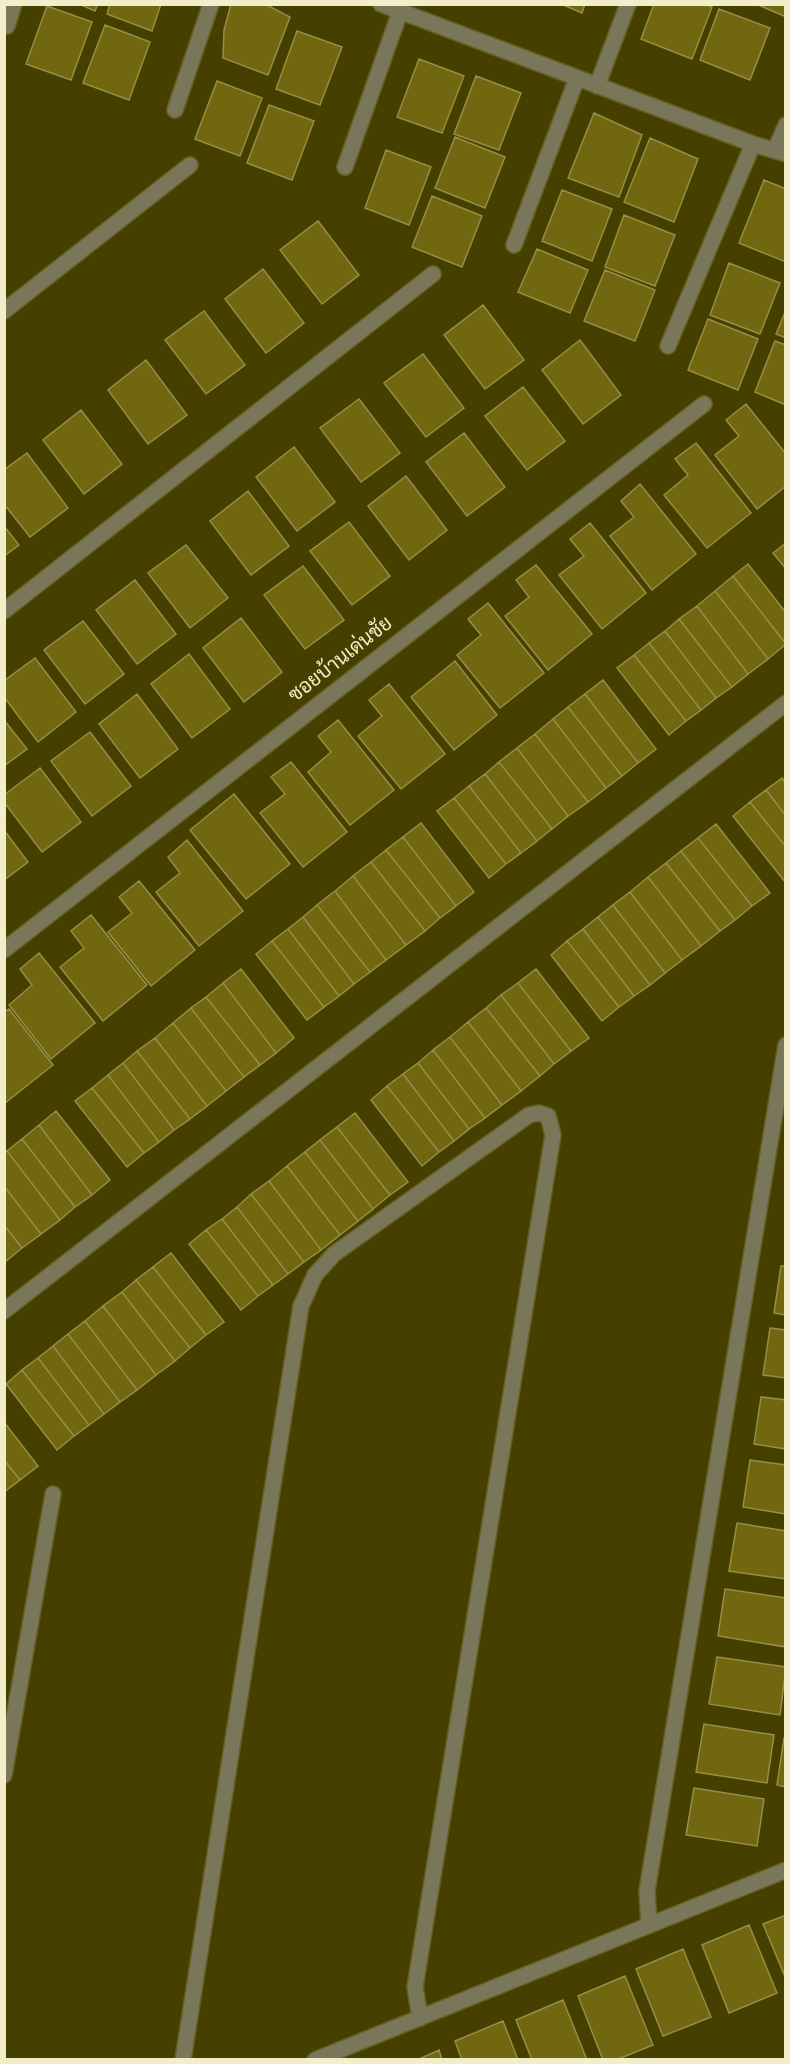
<svg xmlns="http://www.w3.org/2000/svg" width="790" height="2064" viewBox="0 0 790 2064" font-family="Overpass,Sarabun,sans-serif">
  <rect width="100%" height="100%" fill="#464000"/>
  <path fill="#706710" stroke="#968e44" stroke-width="1.5" d="M 79,4 L 98,4 L 95,11 Z
    M 110,4 L 161,4 L 152,31 L 107,14 Z
    M 231,4 L 265,4 L 290,17 L 268,75 L 223,58 L 224,30 Z
    M 561,4 L 585,4 L 582,13 Z
    M 654,4 L 704,4 L 712,7 L 692,59 L 641,39 Z
    M 756,4 L 786,4 L 786,12 L 784,16 Z
    M 47,6 L 92,22 L 71,80 L 26,64 Z
    M 719,9 L 770,28 L 750,80 L 700,60 Z
    M 105,25 L 150,42 L 129,100 L 83,83 Z
    M 297,31 L 342,47 L 320,105 L 276,89 Z
    M 419,59 L 464,76 L 442,133 L 397,117 Z
    M 476,76 L 521,93 L 499,150 L 454,134 Z
    M 217,81 L 262,98 L 240,156 L 195,139 Z
    M 269,105 L 314,121 L 292,180 L 247,163 Z
    M 594,113 L 642,135 L 619,197 L 568,178 Z
    M 455,137 L 505,157 L 485,208 L 435,188 Z
    M 650,138 L 698,159 L 674,222 L 624,202 Z
    M 386,150 L 431,167 L 409,225 L 365,208 Z
    M 764,180 L 786,189 L 786,262 L 739,243 Z
    M 562,190 L 612,209 L 592,261 L 542,241 Z
    M 432,196 L 482,216 L 462,267 L 412,247 Z
    M 624,215 L 675,235 L 655,286 L 605,267 Z
    M 318,221 L 359,275 L 322,304 L 280,250 Z
    M 537,249 L 588,270 L 570,313 L 518,292 Z
    M 729,263 L 780,283 L 760,334 L 710,315 Z
    M 263,269 L 304,323 L 266,353 L 225,299 Z
    M 605,270 L 655,290 L 635,341 L 584,321 Z
    M 483,305 L 524,360 L 485,389 L 444,335 Z
    M 786,310 L 786,338 L 776,334 Z
    M 204,311 L 245,365 L 206,394 L 165,340 Z
    M 708,319 L 758,339 L 738,390 L 688,370 Z
    M 580,340 L 621,395 L 583,424 L 542,370 Z
    M 775,341 L 786,345 L 786,405 L 755,392 Z
    M 423,354 L 464,408 L 426,437 L 384,383 Z
    M 146,360 L 187,415 L 148,444 L 108,390 Z
    M 523,387 L 565,441 L 527,470 L 485,416 Z
    M 359,399 L 400,453 L 361,482 L 320,428 Z
    M 746,404 L 786,454 L 786,486 L 757,509 L 715,455 L 739,436 L 726,420 Z
    M 81,410 L 122,464 L 84,494 L 43,440 Z
    M 464,433 L 505,487 L 467,516 L 426,462 Z
    M 696,443 L 751,513 L 707,548 L 664,495 L 688,475 L 675,459 Z
    M 294,447 L 335,502 L 297,531 L 256,477 Z
    M 27,453 L 68,508 L 30,537 L 4,504 L 4,470 Z
    M 406,476 L 447,530 L 409,560 L 368,506 Z
    M 640,484 L 696,554 L 652,590 L 610,536 L 634,517 L 621,501 Z
    M 248,491 L 289,546 L 251,575 L 210,521 Z
    M 349,522 L 390,576 L 352,605 L 310,551 Z
    M 590,523 L 646,593 L 602,629 L 559,575 L 584,556 L 570,539 Z
    M 4,526 L 19,545 L 4,556 Z
    M 786,543 L 786,569 L 773,553 Z
    M 186,545 L 228,598 L 190,628 L 148,573 Z
    M 748,564 L 786,613 L 786,644 L 733,576 Z
    M 536,565 L 592,634 L 548,670 L 505,616 L 529,597 L 516,580 Z
    M 303,566 L 344,620 L 305,649 L 264,595 Z
    M 733,576 L 786,644 L 768,659 L 715,591 Z
    M 135,580 L 176,634 L 137,664 L 96,610 Z
    M 715,591 L 768,659 L 748,674 L 697,606 Z
    M 488,603 L 544,673 L 500,708 L 457,655 L 481,635 L 468,619 Z
    M 697,606 L 748,674 L 732,687 L 679,619 Z
    M 241,618 L 282,672 L 244,702 L 203,648 Z
    M 679,619 L 732,687 L 716,698 L 665,631 Z
    M 83,621 L 124,674 L 85,704 L 44,650 Z
    M 665,631 L 716,698 L 701,710 L 649,643 Z
    M 649,643 L 701,710 L 686,721 L 634,655 Z
    M 189,654 L 230,709 L 192,738 L 151,684 Z
    M 634,655 L 686,721 L 669,735 L 617,668 Z
    M 35,658 L 76,712 L 38,742 L 4,697 L 4,681 Z
    M 455,661 L 497,715 L 454,750 L 411,697 Z
    M 603,680 L 656,749 L 638,763 L 585,694 Z
    M 389,684 L 445,754 L 401,789 L 358,736 L 382,716 L 369,700 Z
    M 137,694 L 178,749 L 140,778 L 99,724 Z
    M 585,694 L 638,763 L 622,776 L 568,707 Z
    M 568,707 L 622,776 L 606,788 L 553,719 Z
    M 553,719 L 606,788 L 588,802 L 535,734 Z
    M 4,720 L 27,749 L 4,766 Z
    M 338,720 L 394,790 L 350,825 L 308,772 L 331,752 L 318,736 Z
    M 90,732 L 131,786 L 92,816 L 51,761 Z
    M 535,734 L 588,802 L 568,816 L 517,748 Z
    M 517,748 L 568,816 L 552,829 L 499,762 Z
    M 291,762 L 347,832 L 303,867 L 260,813 L 285,794 L 271,777 Z
    M 499,762 L 552,829 L 537,841 L 485,774 Z
    M 40,768 L 81,822 L 42,852 L 4,802 L 4,795 Z
    M 485,774 L 537,841 L 521,853 L 469,786 Z
    M 782,778 L 786,784 L 786,816 L 766,790 Z
    M 469,786 L 521,853 L 506,864 L 454,798 Z
    M 766,790 L 786,816 L 786,847 L 750,802 Z
    M 234,794 L 290,864 L 246,899 L 190,830 Z
    M 454,798 L 506,864 L 489,878 L 437,811 Z
    M 750,802 L 786,847 L 785,882 L 733,816 Z
    M 421,823 L 474,892 L 456,906 L 403,837 Z
    M 716,824 L 770,893 L 752,906 L 698,838 Z
    M 4,830 L 28,862 L 4,880 Z
    M 403,837 L 456,906 L 440,918 L 386,850 Z
    M 698,838 L 752,906 L 735,920 L 681,851 Z
    M 187,840 L 243,911 L 199,946 L 156,892 L 180,873 L 168,857 Z
    M 386,850 L 440,918 L 425,931 L 371,862 Z
    M 681,851 L 735,920 L 720,931 L 666,863 Z
    M 371,862 L 425,931 L 406,945 L 353,876 Z
    M 666,863 L 720,931 L 701,946 L 648,877 Z
    M 353,876 L 406,945 L 386,960 L 335,891 Z
    M 648,877 L 701,946 L 682,960 L 630,892 Z
    M 139,881 L 195,950 L 151,986 L 108,932 L 132,913 L 119,897 Z
    M 335,891 L 386,960 L 370,972 L 317,905 Z
    M 630,892 L 682,960 L 665,973 L 613,905 Z
    M 317,905 L 370,972 L 354,984 L 303,917 Z
    M 613,905 L 665,973 L 650,985 L 598,917 Z
    M 91,915 L 147,985 L 103,1021 L 60,967 L 84,948 L 71,931 Z
    M 303,917 L 354,984 L 339,996 L 288,929 Z
    M 598,917 L 650,985 L 634,996 L 583,929 Z
    M 288,929 L 339,996 L 324,1007 L 272,941 Z
    M 583,929 L 634,996 L 619,1007 L 567,941 Z
    M 272,941 L 324,1007 L 307,1020 L 256,954 Z
    M 567,941 L 619,1007 L 602,1021 L 551,955 Z
    M 39,953 L 95,1023 L 51,1059 L 9,1005 L 32,985 L 20,969 Z
    M 241,969 L 294,1038 L 276,1053 L 223,983 Z
    M 536,969 L 589,1038 L 571,1051 L 518,983 Z
    M 223,983 L 276,1053 L 260,1065 L 206,997 Z
    M 518,983 L 571,1051 L 554,1064 L 501,995 Z
    M 501,995 L 554,1064 L 540,1076 L 486,1008 Z
    M 206,997 L 260,1065 L 244,1077 L 191,1008 Z
    M 191,1008 L 244,1077 L 226,1091 L 173,1023 Z
    M 486,1008 L 540,1076 L 521,1091 L 468,1022 Z
    M 9,1009 L 53,1065 L 5,1103 L 4,1012 Z
    M 468,1022 L 521,1091 L 502,1105 L 450,1037 Z
    M 173,1023 L 226,1091 L 207,1106 L 155,1038 Z
    M 450,1037 L 502,1105 L 485,1118 L 433,1050 Z
    M 155,1038 L 207,1106 L 190,1119 L 137,1051 Z
    M 433,1050 L 485,1118 L 469,1129 L 418,1063 Z
    M 137,1051 L 190,1119 L 174,1130 L 123,1063 Z
    M 123,1063 L 174,1130 L 159,1142 L 108,1075 Z
    M 418,1063 L 469,1129 L 454,1141 L 403,1074 Z
    M 403,1074 L 454,1141 L 439,1152 L 387,1086 Z
    M 108,1075 L 159,1142 L 144,1153 L 92,1088 Z
    M 387,1086 L 439,1152 L 422,1166 L 371,1100 Z
    M 92,1088 L 144,1153 L 127,1167 L 75,1101 Z
    M 56,1111 L 110,1180 L 92,1195 L 39,1125 Z
    M 355,1113 L 408,1182 L 390,1195 L 337,1127 Z
    M 39,1125 L 92,1195 L 75,1207 L 22,1139 Z
    M 337,1127 L 390,1195 L 373,1209 L 320,1140 Z
    M 22,1139 L 75,1207 L 60,1220 L 7,1151 Z
    M 320,1140 L 373,1209 L 358,1221 L 305,1152 Z
    M 7,1151 L 60,1220 L 41,1234 L 4,1186 L 4,1152 Z
    M 305,1152 L 358,1221 L 340,1235 L 287,1166 Z
    M 287,1166 L 340,1235 L 321,1250 L 269,1181 Z
    M 269,1181 L 321,1250 L 304,1262 L 251,1194 Z
    M 4,1186 L 41,1234 L 22,1248 L 4,1225 Z
    M 251,1194 L 304,1262 L 288,1274 L 237,1207 Z
    M 237,1207 L 288,1274 L 273,1285 L 222,1219 Z
    M 222,1219 L 273,1285 L 258,1296 L 206,1230 Z
    M 4,1225 L 22,1248 L 6,1261 L 4,1260 Z
    M 206,1230 L 258,1296 L 241,1310 L 189,1244 Z
    M 171,1253 L 224,1322 L 206,1335 L 153,1267 Z
    M 781,1266 L 786,1266 L 786,1315 L 774,1313 Z
    M 153,1267 L 206,1335 L 190,1348 L 136,1280 Z
    M 136,1280 L 190,1348 L 175,1361 L 122,1292 Z
    M 122,1292 L 175,1361 L 156,1375 L 103,1306 Z
    M 103,1306 L 156,1375 L 137,1390 L 85,1321 Z
    M 85,1321 L 137,1390 L 120,1402 L 68,1334 Z
    M 770,1328 L 786,1330 L 786,1378 L 763,1375 Z
    M 68,1334 L 120,1402 L 104,1414 L 53,1346 Z
    M 53,1346 L 104,1414 L 89,1425 L 38,1358 Z
    M 38,1358 L 89,1425 L 74,1436 L 22,1370 Z
    M 22,1370 L 74,1436 L 57,1450 L 6,1384 Z
    M 761,1397 L 786,1400 L 786,1449 L 754,1444 Z
    M 4,1422 L 38,1466 L 20,1480 L 4,1460 Z
    M 4,1460 L 20,1480 L 4,1492 Z
    M 750,1460 L 786,1465 L 786,1514 L 743,1507 Z
    M 737,1523 L 786,1531 L 786,1579 L 729,1571 Z
    M 725,1589 L 786,1598 L 786,1647 L 718,1636 Z
    M 717,1657 L 786,1667 L 780,1715 L 709,1704 Z
    M 704,1724 L 774,1735 L 767,1783 L 696,1772 Z
    M 784,1738 L 786,1738 L 786,1787 L 777,1785 Z
    M 694,1788 L 764,1799 L 757,1846 L 686,1835 Z
    M 786,1915 L 786,1979 L 763,1924 Z
    M 749,1925 L 777,1993 L 729,2013 L 702,1945 Z
    M 683,1949 L 711,2017 L 663,2036 L 636,1969 Z
    M 625,1976 L 653,2045 L 616,2060 L 603,2060 L 578,1996 Z
    M 563,2000 L 587,2060 L 532,2060 L 516,2020 Z
    M 503,2021 L 518,2060 L 462,2060 L 455,2041 Z
    M 439,2050 L 442,2060 L 417,2060 Z"/>
  <g fill="none" stroke-linecap="round" stroke-linejoin="round">
    <g stroke="#655f24" stroke-width="18">
      <path id="minor" d="M 381,4 L 753,144 L 786,154
        M 7,26 L 14,4
        M 597,86 L 628,4
        M 175,110 L 211,4
        M 775,150 L 786,125
        M 345,167 L 400,12
        M 514,245 L 577,78
        M 4,311 L 190,165
        M 668,346 L 753,144
        M 4,611 L 433,274
        M 4,950 L 704,404
        M 4,1311 L 786,703
        M 4,1775 L 53,1494
        M 649,1925 L 647,1891 L 786,1045
        M 183,2060 L 301,1306 L 315,1275 L 334,1254 L 529,1115 L 539,1113 L 548,1116 L 553,1135 L 415,1987 L 420,2018
        M 315,2060 L 786,1870"/>
    </g>
    <use href="#minor" stroke="#797659" stroke-width="15"/>
  </g>
  <g text-anchor="middle" dominant-baseline="central" stroke-width="5" stroke-linejoin="round" paint-order="stroke">
    <g font-size="20" fill="#f1eec9" stroke="#464000">
      <text transform="translate(341 660) rotate(-38)">ซอยบ้านเด่นชัย</text>
    </g>
  </g>
  <rect width="790" height="2064" fill="none" stroke="#f1eec9" stroke-width="12"/>
</svg>
